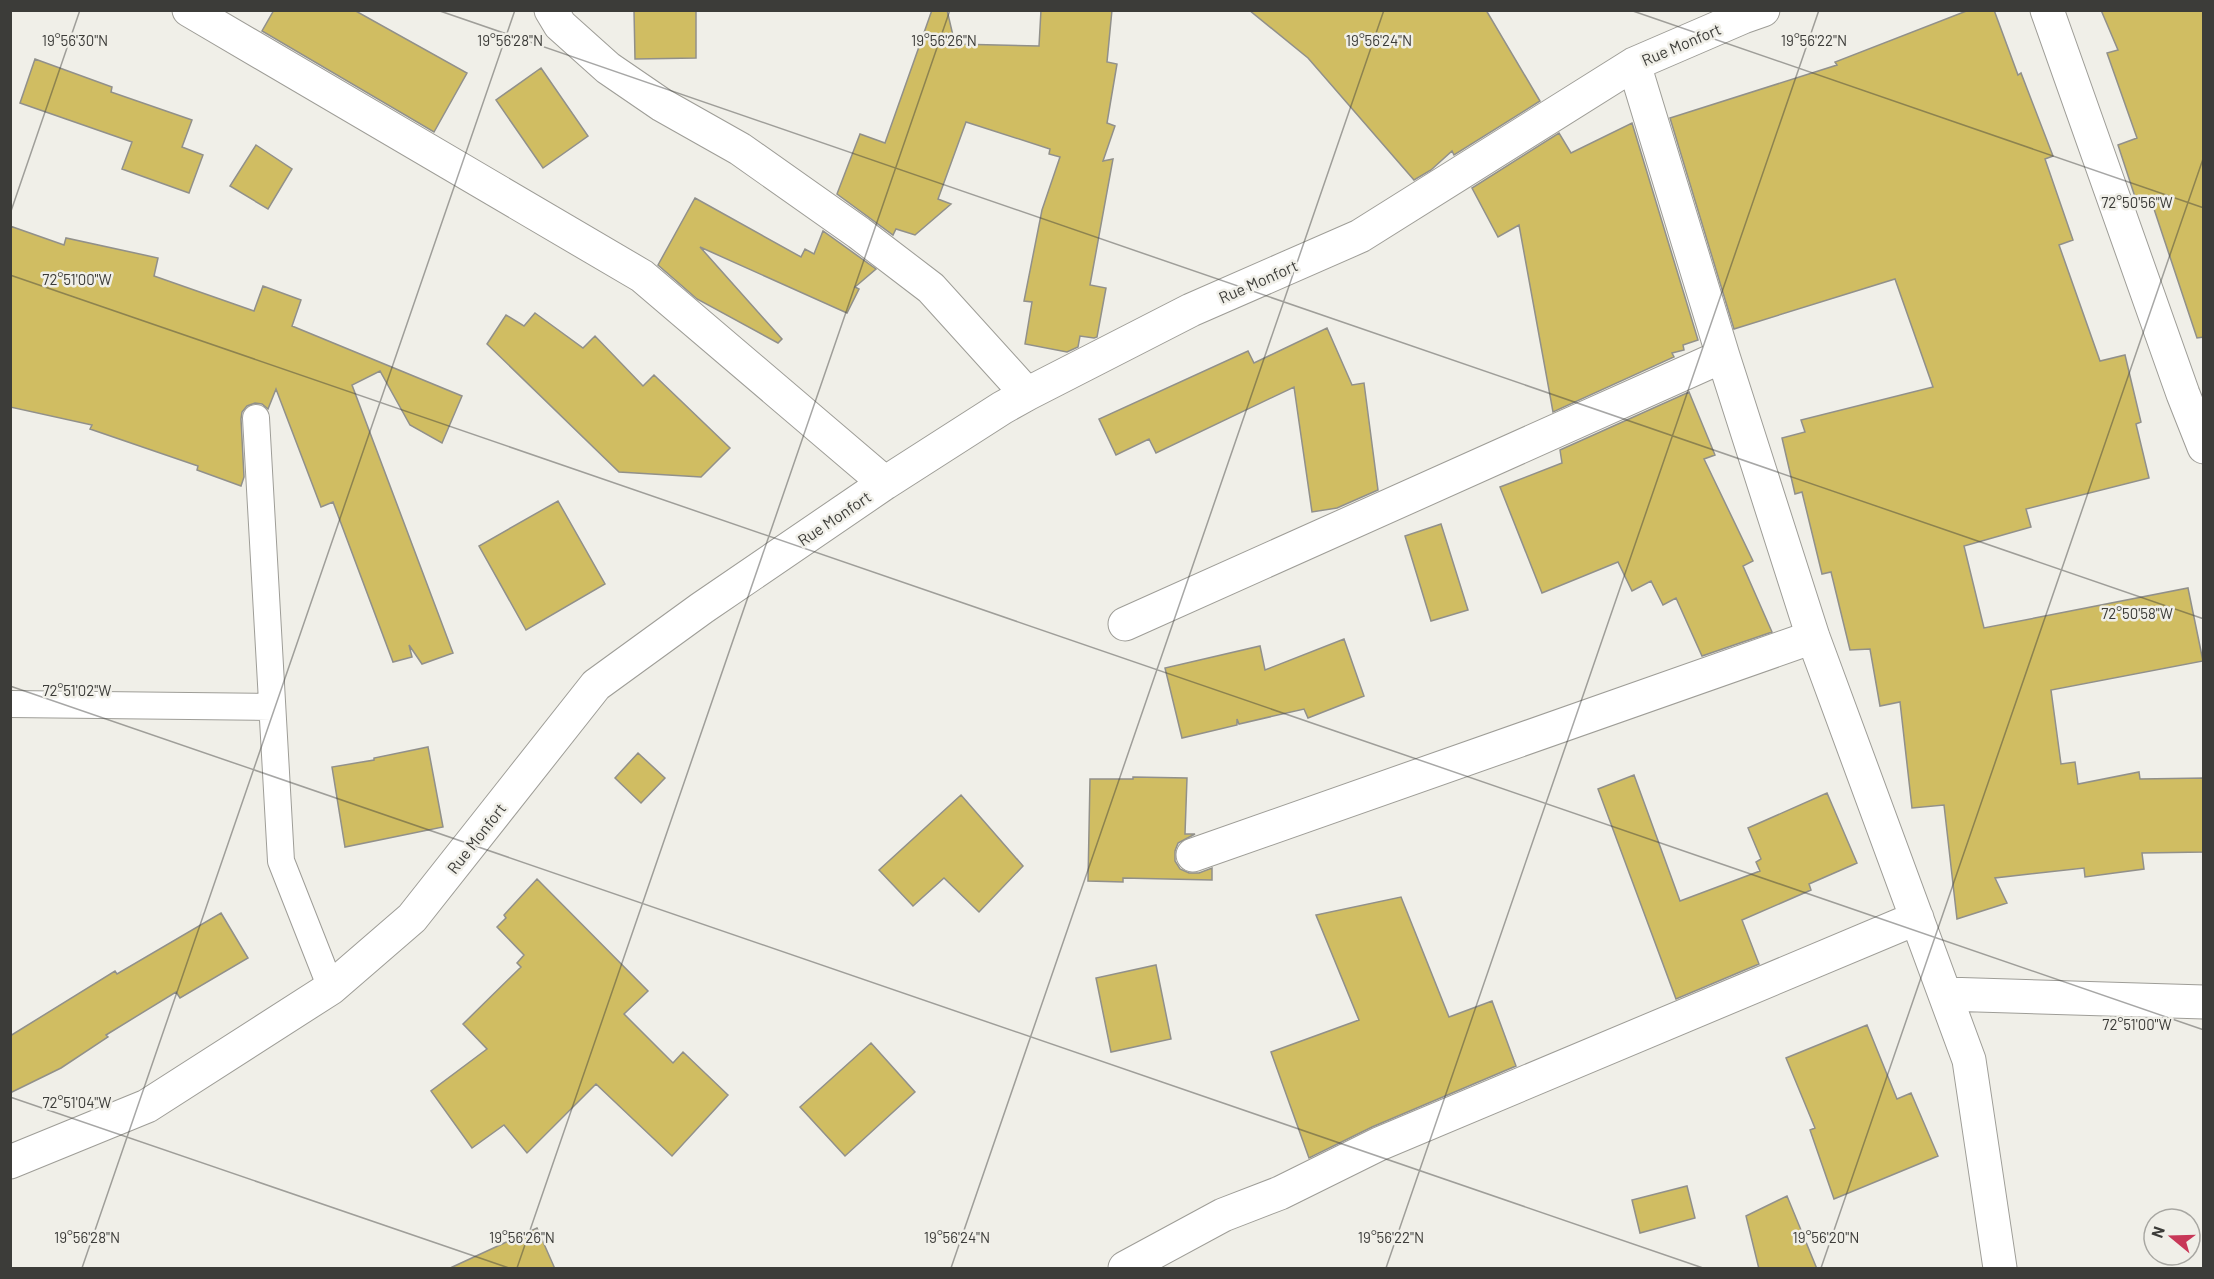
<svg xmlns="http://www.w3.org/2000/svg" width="2214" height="1279" viewBox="0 0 2214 1279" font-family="Barlow,sans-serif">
  <rect width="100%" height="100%" fill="#f0efe8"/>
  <path fill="#d0bd62" stroke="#91908a" stroke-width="1.5" d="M 274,10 L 354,10 L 467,73 L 434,132 L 262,31 Z
    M 634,10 L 696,11 L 696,58 L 635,59 Z
    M 932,10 L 947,10 L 955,44 L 1039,46 L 1041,10 L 1112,10 L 1107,62 L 1117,64 L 1107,123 L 1115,126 L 1103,161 L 1113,159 L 1090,285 L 1106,288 L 1097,337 L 1094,338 L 1080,336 L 1078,347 L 1067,352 L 1025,344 L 1032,302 L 1024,301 L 1042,210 L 1060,157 L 1049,154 L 1050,149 L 966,122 L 938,199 L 951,204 L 915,235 L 896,229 L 893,235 L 837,194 L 860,134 L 885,143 Z
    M 1249,10 L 1486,10 L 1540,101 L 1454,155 L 1452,151 L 1431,170 L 1414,180 L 1308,58 Z
    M 1969,10 L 1994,10 L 2018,75 L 2021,73 L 2053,156 L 2045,159 L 2073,240 L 2059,245 L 2100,361 L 2125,355 L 2141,422 L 2136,424 L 2149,478 L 2026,509 L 2031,527 L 1964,546 L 1984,628 L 2188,588 L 2203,661 L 2051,690 L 2061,764 L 2075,762 L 2078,784 L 2139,772 L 2140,779 L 2204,778 L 2204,852 L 2142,853 L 2144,869 L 2085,877 L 2084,868 L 1995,878 L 2007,903 L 1957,919 L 1944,805 L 1912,808 L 1900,702 L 1880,706 L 1870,649 L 1850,650 L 1831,572 L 1822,574 L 1802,492 L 1795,494 L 1782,438 L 1805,432 L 1801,420 L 1933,387 L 1895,279 L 1734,329 L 1670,118 L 1837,65 L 1835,62 Z
    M 2101,10 L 2204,10 L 2204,337 L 2197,338 L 2152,203 L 2137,203 L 2118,145 L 2137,138 L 2107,53 L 2118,50 Z
    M 35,59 L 112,87 L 111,92 L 192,120 L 182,147 L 203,155 L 189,193 L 122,169 L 132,142 L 20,103 Z
    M 541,68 L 588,136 L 543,168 L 496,100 Z
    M 1632,123 L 1698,340 L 1683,345 L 1684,350 L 1672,353 L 1674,357 L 1553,412 L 1519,225 L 1498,237 L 1472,188 L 1559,133 L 1571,153 Z
    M 256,145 L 292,169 L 268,209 L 230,186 Z
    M 695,198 L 801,257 L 805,249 L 814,254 L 823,231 L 876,269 L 855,287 L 859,289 L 847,313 L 700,247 L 782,339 L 778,343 L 697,299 L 658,265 Z
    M 10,226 L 64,245 L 66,238 L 158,258 L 154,276 L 254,311 L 263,286 L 301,300 L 292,326 L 462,396 L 442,443 L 410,425 L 380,371 L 352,385 L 453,653 L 422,664 L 409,645 L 412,657 L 393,662 L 333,502 L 321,507 L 276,389 L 268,409 L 262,404 L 255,403 L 247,406 L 242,412 L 241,419 L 244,477 L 241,486 L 197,470 L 198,466 L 90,429 L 92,425 L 10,407 Z
    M 535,313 L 583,348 L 595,336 L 643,386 L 654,375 L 730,448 L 701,477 L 619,472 L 487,344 L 506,315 L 524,326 Z
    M 1327,328 L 1352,385 L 1364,383 L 1378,490 L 1337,508 L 1312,512 L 1294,387 L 1156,453 L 1149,439 L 1116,455 L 1099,419 L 1248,351 L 1254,363 Z
    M 1689,392 L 1715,455 L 1704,459 L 1753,561 L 1743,566 L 1772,632 L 1702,656 L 1676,598 L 1663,605 L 1651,581 L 1632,591 L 1618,562 L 1542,593 L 1500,487 L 1562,463 L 1560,450 Z
    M 558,501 L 605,584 L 526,630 L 479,546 Z
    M 1441,524 L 1468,610 L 1431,621 L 1405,536 Z
    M 1344,639 L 1364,696 L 1308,718 L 1304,709 L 1239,724 L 1237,719 L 1237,725 L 1182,738 L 1165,668 L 1260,646 L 1265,670 Z
    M 428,747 L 443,827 L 345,847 L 332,767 L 374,760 L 374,758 Z
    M 638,753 L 665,778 L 641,803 L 615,778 Z
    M 1634,775 L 1680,901 L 1760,871 L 1756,862 L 1761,859 L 1748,828 L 1827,793 L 1857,863 L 1809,884 L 1811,890 L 1742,920 L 1759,964 L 1676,999 L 1598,789 Z
    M 1133,777 L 1187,778 L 1185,834 L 1195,834 L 1178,843 L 1175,851 L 1175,861 L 1180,869 L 1189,873 L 1199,873 L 1212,868 L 1212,880 L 1123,878 L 1123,882 L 1088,881 L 1090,779 L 1133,779 Z
    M 961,795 L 1023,866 L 979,912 L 944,878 L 913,906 L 879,870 Z
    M 537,879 L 648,991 L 624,1014 L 673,1063 L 683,1052 L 728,1095 L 672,1156 L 596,1084 L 527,1153 L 504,1125 L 472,1148 L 431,1091 L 487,1049 L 463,1024 L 521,967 L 517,963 L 524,955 L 497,927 L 506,918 L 504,915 Z
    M 1401,897 L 1449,1017 L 1492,1001 L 1516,1066 L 1372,1127 L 1309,1158 L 1271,1052 L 1359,1020 L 1316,915 Z
    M 221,913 L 248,958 L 180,998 L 176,992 L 106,1035 L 108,1037 L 61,1068 L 10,1093 L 10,1036 L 115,971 L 117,974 Z
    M 1156,965 L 1171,1039 L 1111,1052 L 1096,978 Z
    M 1867,1025 L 1897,1099 L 1911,1093 L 1938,1156 L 1834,1199 L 1810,1130 L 1815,1128 L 1786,1058 Z
    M 871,1043 L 915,1092 L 845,1156 L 800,1107 Z
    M 1687,1186 L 1695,1218 L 1640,1233 L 1632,1200 Z
    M 1787,1196 L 1817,1269 L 1759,1269 L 1746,1216 Z
    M 537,1228 L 555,1269 L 448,1269 Z"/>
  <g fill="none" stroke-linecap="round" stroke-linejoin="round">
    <g stroke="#9e9d97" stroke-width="28">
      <path id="service" d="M 256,418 L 281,861 L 331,988
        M 10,704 L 272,707"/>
    </g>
    <g stroke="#9e9d97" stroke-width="35">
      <path id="minor" d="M 189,10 L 642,276 L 885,483
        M 551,10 L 560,25 L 608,68 L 662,105 L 740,149 L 859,233 L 931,288 L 1027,394
        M 2047,10 L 2183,394 L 2204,447
        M 1634,64 L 1723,356 L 1813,637 L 1969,1060 L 2000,1268
        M 1125,624 L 1723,356
        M 1193,855 L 1813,637
        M 1945,994 L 2204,1002
        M 10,1162 L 147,1106 L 331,988 L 412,918 L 596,685 L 702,608 L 885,483 L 1002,408 L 1027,394 L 1191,310 L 1360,236 L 1634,64 L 1743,17 L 1763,10
        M 1125,1268 L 1223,1215 L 1280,1193 L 1379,1144 L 1917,918"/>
    </g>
    <use href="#service" stroke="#fff" stroke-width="26"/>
    <use href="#minor" stroke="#fff" stroke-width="33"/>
  </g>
  <path fill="none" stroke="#3c3c39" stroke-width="1.5" stroke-opacity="0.45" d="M 437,10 L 2204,619M 1630,10 L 2204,208M 10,214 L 80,10M 10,275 L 2204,1030M 10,686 L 1703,1268M 10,1097 L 509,1268M 82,1268 L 515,10M 517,1268 L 950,10M 951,1268 L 1384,10M 1386,1268 L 1819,10M 1821,1268 L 2204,156"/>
  <g text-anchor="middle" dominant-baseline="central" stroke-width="5" stroke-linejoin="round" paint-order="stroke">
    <g font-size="16" fill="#3c3c39" stroke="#f0efe8">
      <text transform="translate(1681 44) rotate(-23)">Rue Monfort</text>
      <text transform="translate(1258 281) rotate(-24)">Rue Monfort</text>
      <text transform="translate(834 518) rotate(-34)">Rue Monfort</text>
      <text transform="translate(476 838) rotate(-52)">Rue Monfort</text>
    </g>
  </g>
  <g font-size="15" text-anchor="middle" fill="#3c3c39" stroke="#f0efe8" stroke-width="5" stroke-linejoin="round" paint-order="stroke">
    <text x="75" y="46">19°56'30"N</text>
    <text x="510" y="46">19°56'28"N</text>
    <text x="944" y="46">19°56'26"N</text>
    <text x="1379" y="46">19°56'24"N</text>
    <text x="1814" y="46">19°56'22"N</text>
    <text x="2137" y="208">72°50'56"W</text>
    <text x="77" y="285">72°51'00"W</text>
    <text x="2137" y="619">72°50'58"W</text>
    <text x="77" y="696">72°51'02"W</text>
    <text x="2137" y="1030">72°51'00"W</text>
    <text x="77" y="1108">72°51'04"W</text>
    <text x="87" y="1243">19°56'28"N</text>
    <text x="522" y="1243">19°56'26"N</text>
    <text x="957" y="1243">19°56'24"N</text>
    <text x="1391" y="1243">19°56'22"N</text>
    <text x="1826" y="1243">19°56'20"N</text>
  </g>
  <rect width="2214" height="1279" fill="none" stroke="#3c3c39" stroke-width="24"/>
  <g transform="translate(2172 1237) rotate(289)"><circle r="28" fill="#f0efe8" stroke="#a8a7a2" stroke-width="1.5"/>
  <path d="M0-4.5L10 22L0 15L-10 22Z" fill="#c83858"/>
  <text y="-9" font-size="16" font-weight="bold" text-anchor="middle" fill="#3c3c39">N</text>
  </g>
</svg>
